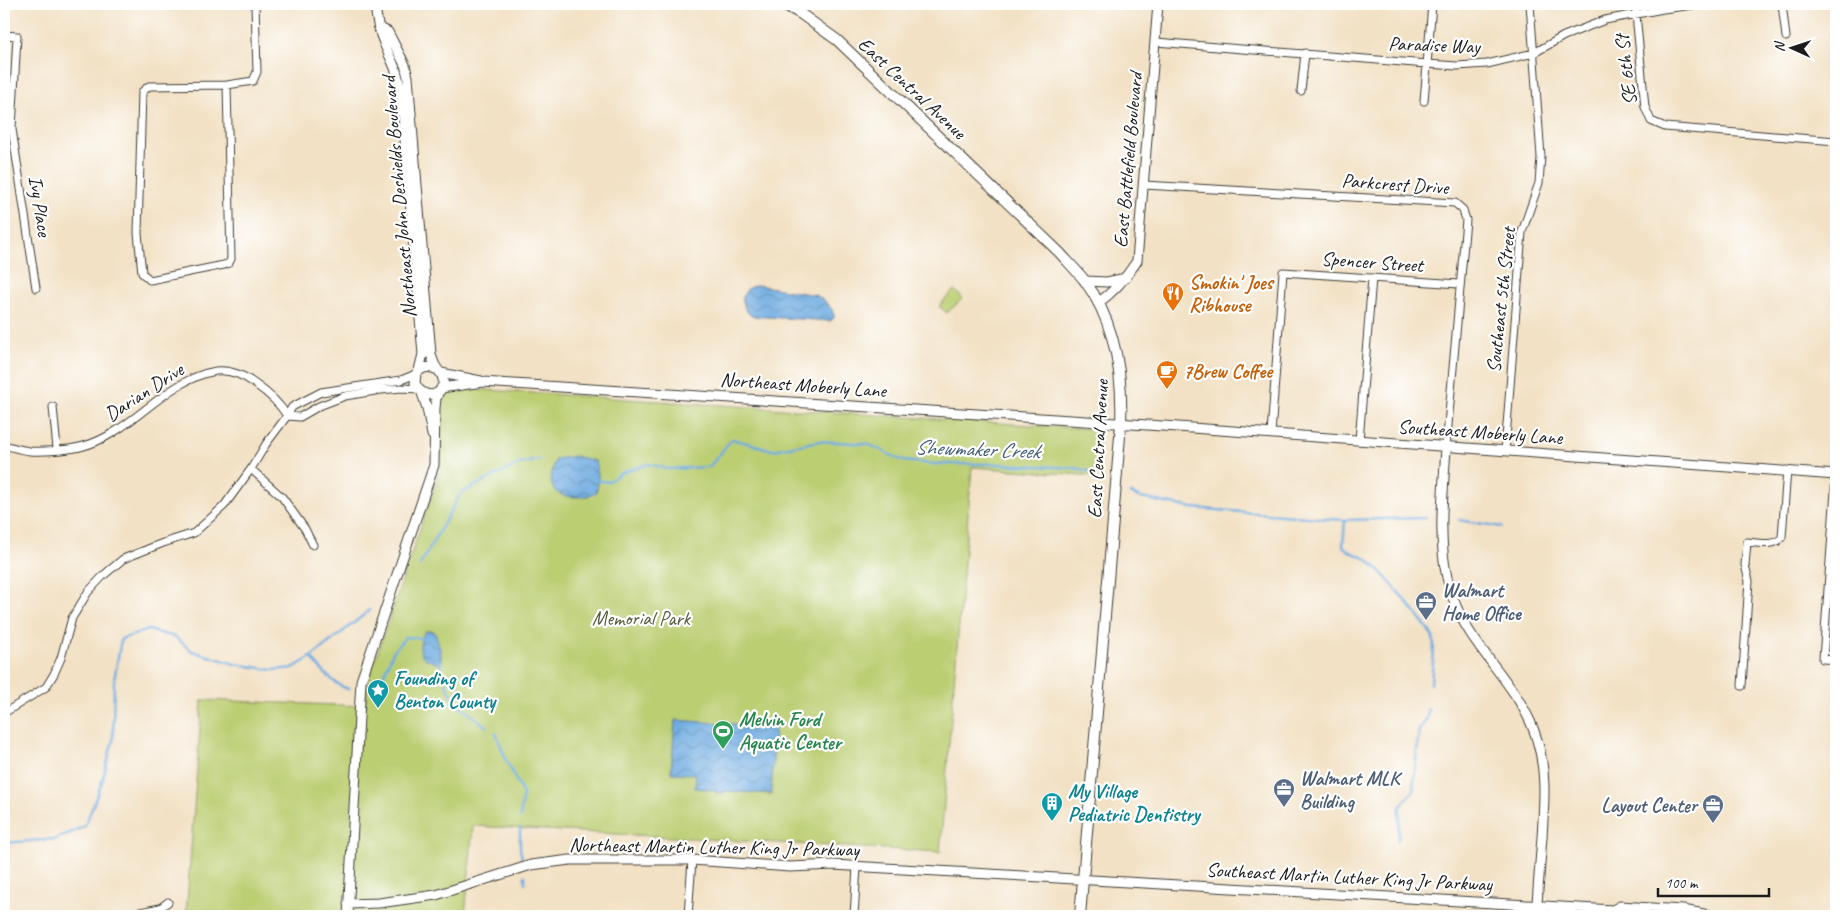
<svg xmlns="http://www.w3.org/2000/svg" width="1840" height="920" viewBox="0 0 1840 920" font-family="Caveat,sans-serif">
  <defs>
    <pattern id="water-waves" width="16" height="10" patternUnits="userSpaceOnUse" patternTransform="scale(1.25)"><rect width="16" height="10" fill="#6face1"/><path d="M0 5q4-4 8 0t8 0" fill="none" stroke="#5a8bb6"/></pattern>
  </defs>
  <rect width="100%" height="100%" fill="#fff"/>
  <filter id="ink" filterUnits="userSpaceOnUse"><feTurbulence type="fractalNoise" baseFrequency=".02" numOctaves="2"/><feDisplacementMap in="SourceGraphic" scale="10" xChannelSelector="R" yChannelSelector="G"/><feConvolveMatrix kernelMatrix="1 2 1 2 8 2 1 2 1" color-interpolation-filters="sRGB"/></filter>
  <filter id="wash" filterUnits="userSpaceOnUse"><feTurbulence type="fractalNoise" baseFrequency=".0096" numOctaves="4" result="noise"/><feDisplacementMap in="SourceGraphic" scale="20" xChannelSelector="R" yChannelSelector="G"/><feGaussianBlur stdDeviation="1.12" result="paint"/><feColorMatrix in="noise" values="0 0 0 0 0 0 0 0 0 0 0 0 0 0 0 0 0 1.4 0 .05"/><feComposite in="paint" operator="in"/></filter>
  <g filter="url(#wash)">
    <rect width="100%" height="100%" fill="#f2e1c4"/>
    <path fill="#bbce72" stroke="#6c7547" d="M 954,290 L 963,298 L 947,313 L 939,306 Z
      M 456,388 L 1092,429 L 1099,431 L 1096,476 L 972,467 L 940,852 L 473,826 L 465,916 L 186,916 L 202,700 L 365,706 L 369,677 L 440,471 C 442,455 437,404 442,395 C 445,390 451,389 456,388 Z"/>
    <path fill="url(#water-waves)" stroke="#46647e" d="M 757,285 L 815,295 C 823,298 835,309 834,318 L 830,321 L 751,316 L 745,309 L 742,297 L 748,288 Z
      M 575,456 L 595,461 L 598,474 L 598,484 L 596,493 C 589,496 584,497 576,497 C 549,497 547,482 556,459 Z
      M 425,631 L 434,631 C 438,640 442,653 441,663 C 436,664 434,662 429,660 C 415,655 420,641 425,631 Z
      M 675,720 L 775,727 L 771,794 L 725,791 L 724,793 L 715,792 L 715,790 L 695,788 L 696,774 L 671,773 Z"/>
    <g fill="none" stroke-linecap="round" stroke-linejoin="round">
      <path stroke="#6face1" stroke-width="2.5" d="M 596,480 L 607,482 L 623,472 L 649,464 L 668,469 L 709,467 L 732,439 L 773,450 L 820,441 L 868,444 L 903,461 L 934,464 L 996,464 L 1074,468 L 1099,473
        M 1130,493 L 1141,498 L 1192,508 L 1345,520 L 1426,518
        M 1345,520 L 1343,546 C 1351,555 1357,553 1366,559 C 1377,565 1429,627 1433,638 C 1436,647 1431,674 1431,684
        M 1459,520 L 1502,527
        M 420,565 L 461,493 L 519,464 L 539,460
        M 311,657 C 318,667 336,687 349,689
        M 439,660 L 447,686 L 455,702 L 487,727
        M 374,692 L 378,689 L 393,652 L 405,637 L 421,638 L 423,640
        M 496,733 L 506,760 L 523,794 L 520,818
        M 520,828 L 520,848 L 522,859
        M 1398,840 L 1400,807 L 1413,791 L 1419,730 L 1427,718 L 1428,709
        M 4,843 L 56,839 L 85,826 L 102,782 L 113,740 L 114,681 L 121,639 L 148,630 L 175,637 L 192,651 L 235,664 L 273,670 L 293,668 L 311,657 L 370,610
        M 525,876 L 525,883"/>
    </g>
  </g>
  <g filter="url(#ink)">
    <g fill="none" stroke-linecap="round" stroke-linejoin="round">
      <g stroke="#3c3a35" stroke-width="9">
        <path id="minor" d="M 1635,4 L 1645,107 L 1651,121 L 1665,127 L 1836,141
          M 1782,4 L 1786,37
          M 4,35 L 17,36 L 12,129 L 36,288
          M 1156,42 L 1427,64 L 1457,66 L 1487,64 L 1534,53 L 1564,36 L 1605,20 L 1663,9 L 1701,4
          M 227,85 L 231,259 L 229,263 L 224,265 L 150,280 L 142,273 L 138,233 L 142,92 L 149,86 L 227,85 L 253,81 L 257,72 L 255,4
          M 1301,91 L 1305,53
          M 1424,101 L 1432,4
          M 4,129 L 12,129
          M 1144,185 L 1455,203 L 1463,210 L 1466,220 L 1446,448
          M 53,407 L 57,449
          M 287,416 L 300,417 L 319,406 L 345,396 L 381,390 L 402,388 L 418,389
          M 1271,434 L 1283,272 L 1459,284
          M 1359,441 L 1372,278
          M 4,445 C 12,447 21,450 30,451 C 42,452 67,450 80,447 C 131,435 163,380 216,371 C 230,369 245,376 255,384 C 268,393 279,402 287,416
          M 1505,451 L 1522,232 L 1539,183 L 1541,157 L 1530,4
          M 251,469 L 282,497 L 305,529 L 313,545
          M 1836,477 L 1823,659 L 1836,660
          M 1742,686 L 1749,581 L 1745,565 L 1747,542 C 1758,543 1776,547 1782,537 L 1787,470
          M 4,713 L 46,687 L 54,674 L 61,658 L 72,618 L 88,592 L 104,575 L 123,559 L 163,543 L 194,533 L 224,506 L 251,469 L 266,444 L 287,416 L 292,407 L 321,392 L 401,380 L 416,374
          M 121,916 L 160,908 L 168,902
          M 688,916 L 692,860
          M 854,916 L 857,867"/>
      </g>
      <g stroke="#3c3a35" stroke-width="11">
        <path id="tertiary" d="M 375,4 C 376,16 379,32 384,43 C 392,63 398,69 401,93 L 423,354 L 419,370
          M 380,28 L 388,32 L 405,65 L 408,77 L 431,354 C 432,357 433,362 435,365 C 437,370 442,373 443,379 C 446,397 422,401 415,383 L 416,374 C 423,366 429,366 438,370
          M 1085,281 L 1107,282 L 1126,278
          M 1098,303 C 1115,291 1126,278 1137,261 L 1158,4
          M 441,373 L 481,381
          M 441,388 L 483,382 L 1178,427 L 1836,475
          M 422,393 L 427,408 L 432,435
          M 1446,448 C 1442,515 1432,575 1471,634 C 1494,669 1526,700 1537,740 C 1547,772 1544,804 1542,837 C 1540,863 1538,890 1536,916
          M 348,904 L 379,903 L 436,895 L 531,865 L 570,860 L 692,860 L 790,867 L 833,865 L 1613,910 L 1620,906 L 1683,910 L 1714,916
          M 348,916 L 361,681 L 434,465 L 435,408 L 436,399 L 439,391"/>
      </g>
      <g stroke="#3c3a35" stroke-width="12">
        <path id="secondary" d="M 783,4 L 801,14 L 837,40 L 1059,252 C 1068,262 1077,271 1085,281 C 1115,322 1123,374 1121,424 L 1080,916"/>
      </g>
      <use href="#minor" stroke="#fff" stroke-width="7"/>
      <use href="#tertiary" stroke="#fff" stroke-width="9"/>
      <use href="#secondary" stroke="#fff" stroke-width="10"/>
    </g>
  </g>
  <defs>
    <g id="restaurant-pin" transform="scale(1.125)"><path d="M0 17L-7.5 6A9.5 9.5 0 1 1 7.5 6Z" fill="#e8710a" stroke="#fff"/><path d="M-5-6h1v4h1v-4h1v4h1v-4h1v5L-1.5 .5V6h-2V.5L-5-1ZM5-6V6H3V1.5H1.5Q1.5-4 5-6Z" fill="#fff"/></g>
    <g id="cafe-pin" transform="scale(1.125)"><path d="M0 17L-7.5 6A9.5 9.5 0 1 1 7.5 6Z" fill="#e8710a" stroke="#fff"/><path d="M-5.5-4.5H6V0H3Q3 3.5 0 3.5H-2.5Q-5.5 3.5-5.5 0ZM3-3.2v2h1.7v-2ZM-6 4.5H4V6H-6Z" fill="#fff"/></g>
    <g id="office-pin" transform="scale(1.125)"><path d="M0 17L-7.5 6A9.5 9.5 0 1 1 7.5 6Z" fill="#5c6f8a" stroke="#fff"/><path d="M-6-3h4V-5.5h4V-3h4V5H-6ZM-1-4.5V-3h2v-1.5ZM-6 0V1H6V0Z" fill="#fff"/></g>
    <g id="sight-pin" transform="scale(1.125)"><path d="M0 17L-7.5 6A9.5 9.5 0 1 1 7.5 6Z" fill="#0f9aa8" stroke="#fff"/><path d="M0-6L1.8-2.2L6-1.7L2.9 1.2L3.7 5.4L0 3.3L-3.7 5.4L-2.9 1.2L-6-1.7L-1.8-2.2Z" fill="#fff"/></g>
    <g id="stadium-pin" transform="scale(1.125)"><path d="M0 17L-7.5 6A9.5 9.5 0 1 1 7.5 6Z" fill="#2e9e5b" stroke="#fff"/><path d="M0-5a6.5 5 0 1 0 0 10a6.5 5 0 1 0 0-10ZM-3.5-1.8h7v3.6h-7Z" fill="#fff"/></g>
    <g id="building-pin" transform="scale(1.125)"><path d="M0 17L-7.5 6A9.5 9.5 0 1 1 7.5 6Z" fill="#0f9aa8" stroke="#fff"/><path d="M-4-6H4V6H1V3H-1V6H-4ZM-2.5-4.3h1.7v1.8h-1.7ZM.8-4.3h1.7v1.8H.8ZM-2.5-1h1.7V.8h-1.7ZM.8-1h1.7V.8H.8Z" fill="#fff"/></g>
  </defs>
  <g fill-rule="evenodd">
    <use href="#restaurant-pin" x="1173" y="293"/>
    <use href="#cafe-pin" x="1167" y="371"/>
    <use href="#office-pin" x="1426" y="602"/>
    <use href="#sight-pin" x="378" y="690"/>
    <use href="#stadium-pin" x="723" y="731"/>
    <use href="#office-pin" x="1284" y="789"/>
    <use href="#building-pin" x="1052" y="803"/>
    <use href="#office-pin" x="1713" y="805"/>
  </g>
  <g text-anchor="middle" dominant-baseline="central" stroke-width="4.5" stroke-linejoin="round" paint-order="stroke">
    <g font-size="20" fill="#1c1c1c" stroke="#fff">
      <text transform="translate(1434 45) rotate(2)">Paradise Way</text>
      <text transform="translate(1626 70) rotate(-97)">SE 6th St</text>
      <text transform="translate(912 88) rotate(43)">East Central Avenue</text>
      <text transform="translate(1128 160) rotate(-85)">East Battlefield Boulevard</text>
      <text transform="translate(1395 184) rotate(4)">Parkcrest Drive</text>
      <text transform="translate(399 197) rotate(-95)">Northeast John Deshields Boulevard</text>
      <text transform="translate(40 206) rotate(81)">Ivy Place</text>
      <text transform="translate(1372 262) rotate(4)">Spencer Street</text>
      <text transform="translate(1501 300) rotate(-84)">Southeast 5th Street</text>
      <text transform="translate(803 385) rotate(4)">Northeast Moberly Lane</text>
      <text transform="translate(144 392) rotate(-33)">Darian Drive</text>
      <text transform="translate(1480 432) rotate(4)">Southeast Moberly Lane</text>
      <text transform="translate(1098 449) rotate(-87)">East Central Avenue</text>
      <text transform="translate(714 847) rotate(1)">Northeast Martin Luther King Jr Parkway</text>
      <text transform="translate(1349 877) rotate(3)">Southeast Martin Luther King Jr Parkway</text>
    </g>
    <g font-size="20" font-weight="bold" fill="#c56008" stroke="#fff" text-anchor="start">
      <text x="1189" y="282">Smokin' Joes<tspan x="1189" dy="23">Ribhouse</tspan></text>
      <text x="1183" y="371">7Brew Coffee</text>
    </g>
    <g font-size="20" font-weight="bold" fill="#4e5e75" stroke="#fff" text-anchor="start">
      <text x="1442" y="590">Walmart<tspan x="1442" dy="23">Home Office</tspan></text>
      <text x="1300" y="778">Walmart MLK<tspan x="1300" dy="23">Building</tspan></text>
      <text x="1697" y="805" text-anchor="end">Layout Center</text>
    </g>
    <g font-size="20" fill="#545a3a" stroke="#fff">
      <text x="641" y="618">Memorial Park</text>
    </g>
    <g font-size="20" font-weight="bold" fill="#0d838f" stroke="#fff" text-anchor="start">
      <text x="394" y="678">Founding of<tspan x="394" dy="23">Benton County</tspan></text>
      <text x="1068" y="791">My Village<tspan x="1068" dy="23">Pediatric Dentistry</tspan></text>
    </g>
    <g font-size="20" font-weight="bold" fill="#27864d" stroke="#fff" text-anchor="start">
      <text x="739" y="719">Melvin Ford<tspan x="739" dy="23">Aquatic Center</tspan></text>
    </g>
    <g font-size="21" font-style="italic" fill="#415d75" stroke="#fff">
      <text transform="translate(977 449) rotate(2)">Shewmaker Creek</text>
    </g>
  </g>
  <rect width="1840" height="920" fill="none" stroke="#fff" stroke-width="20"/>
  <g transform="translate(1792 48) rotate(273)" stroke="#ffffff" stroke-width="4" paint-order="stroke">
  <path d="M0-4L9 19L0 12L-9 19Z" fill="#1c1c1c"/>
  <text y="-8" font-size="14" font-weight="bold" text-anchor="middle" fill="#1c1c1c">N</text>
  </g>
  <path d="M1658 888v8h111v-8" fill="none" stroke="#1c1c1c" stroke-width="2.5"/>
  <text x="1665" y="888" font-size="15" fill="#1c1c1c" stroke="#ffffff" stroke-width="4" paint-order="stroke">100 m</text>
</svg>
